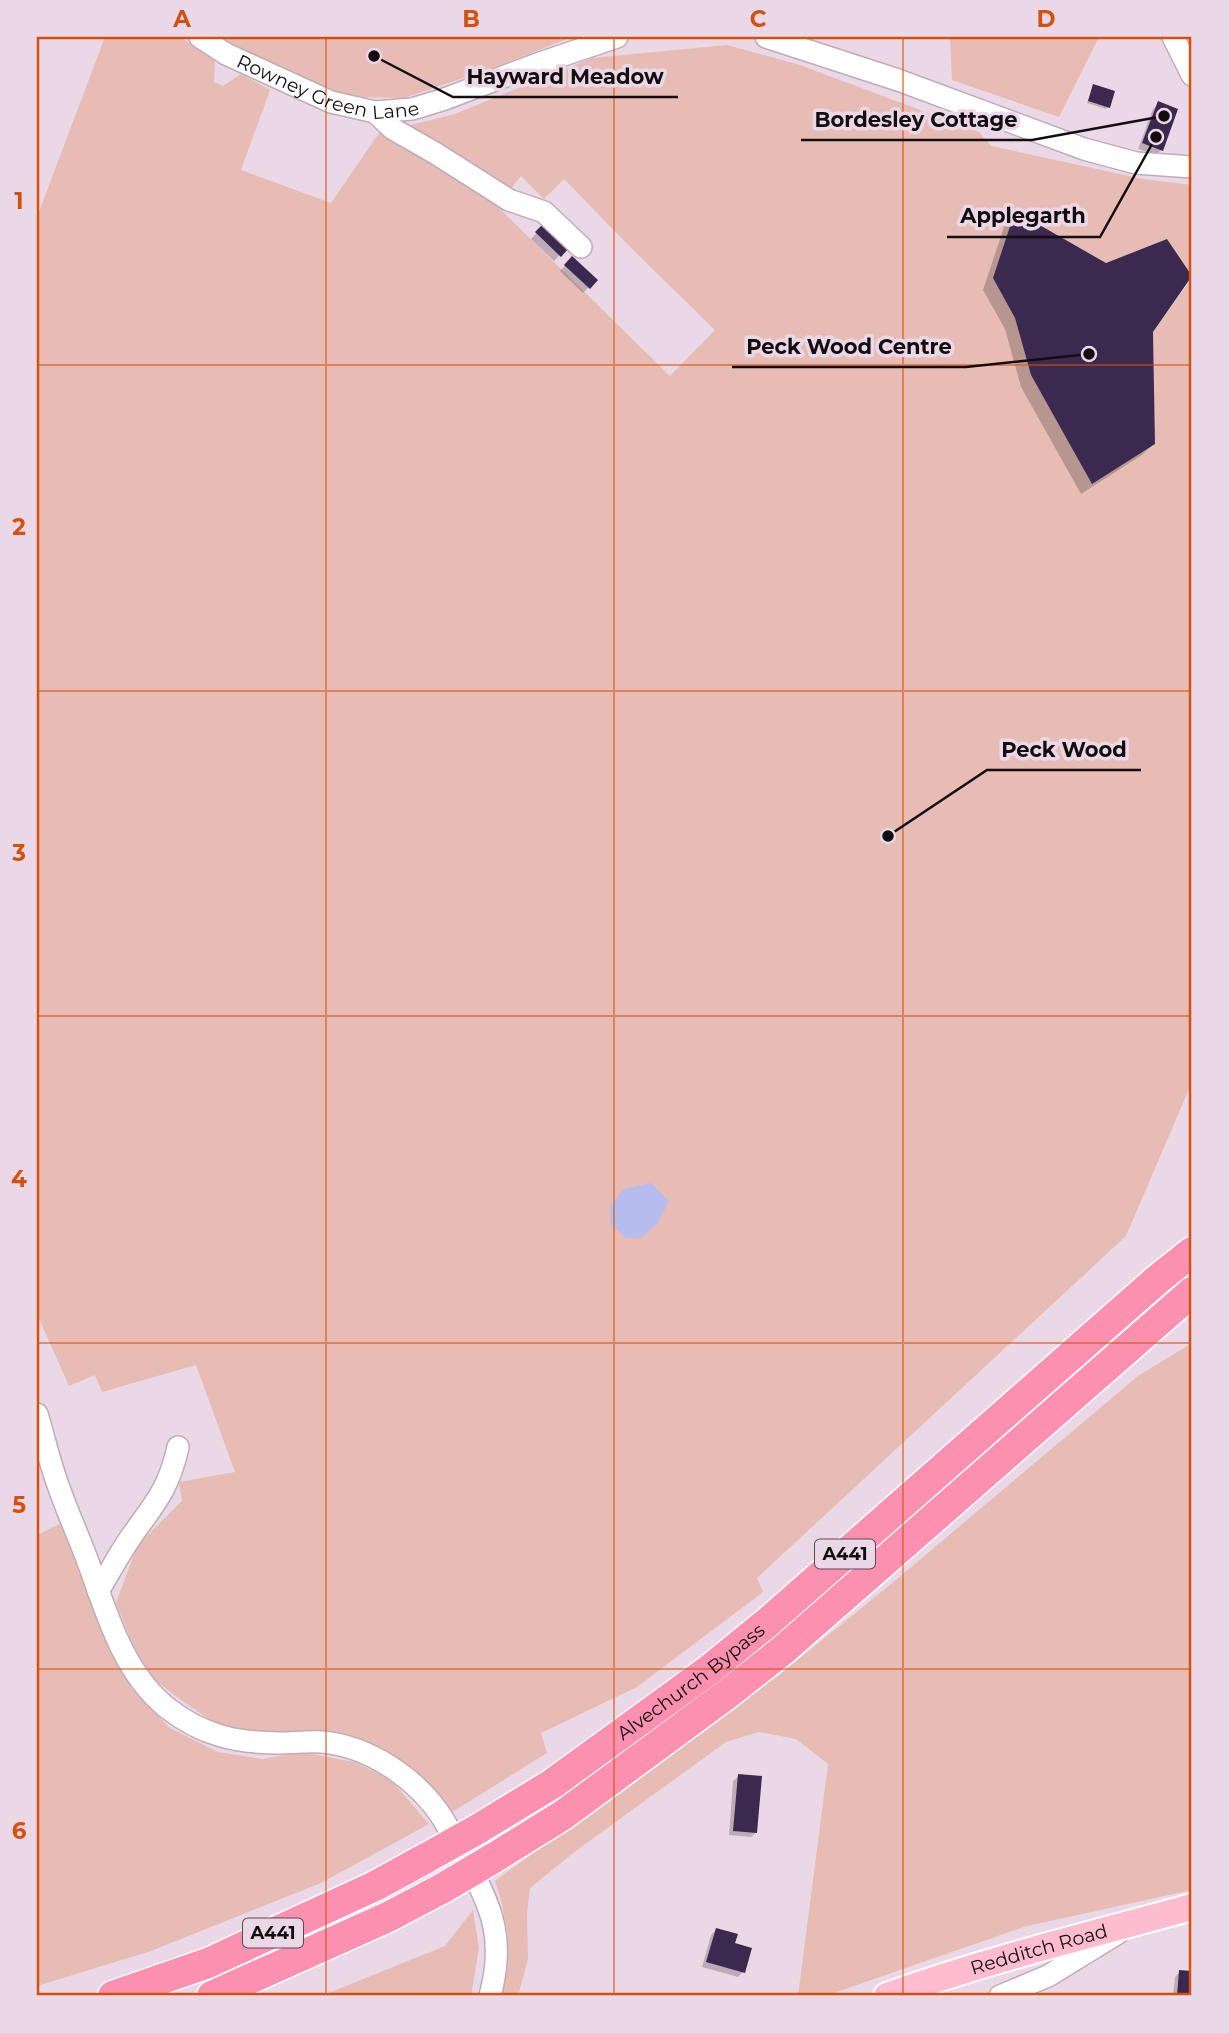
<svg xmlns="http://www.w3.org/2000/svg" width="1229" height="2033" viewBox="0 0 1229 2033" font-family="Montserrat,sans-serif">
  <rect width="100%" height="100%" fill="#ebd8e6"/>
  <path fill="#e6bcb5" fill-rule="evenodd" d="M 105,37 L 180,37 L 215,59 L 214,82 L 223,86 L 241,74 L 270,90 L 241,170 L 331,203 L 379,133 L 455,114 L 592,58 L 727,45 L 800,65 L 979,132 L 991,146 L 1143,179 L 1192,185 L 1192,276 L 1167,239 L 1106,263 L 1015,211 L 993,278 L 1015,318 L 1031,375 L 1092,484 L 1155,444 L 1153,332 L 1192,278 L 1192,1082 L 1126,1236 L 757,1578 L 763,1592 L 637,1687 L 541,1733 L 547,1753 L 449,1814 L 388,1756 L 219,1726 L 181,1700 L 144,1672 L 116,1603 L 137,1546 L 182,1501 L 179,1482 L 235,1472 L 196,1365 L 102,1392 L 95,1375 L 69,1386 L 37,1314 L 37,217 ZM 521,176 L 544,199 L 564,179 L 630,247 L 715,330 L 670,376 L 497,206 Z
    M 223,37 L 572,37 L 490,69 L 404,98 L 351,97 L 297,79 L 231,43 Z
    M 950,37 L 1099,37 L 1059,117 L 952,80 Z
    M 1192,1343 L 1192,1890 L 1027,1926 L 825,1996 L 798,1996 L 828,1764 L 796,1739 L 759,1732 L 726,1742 L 577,1850 L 530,1888 L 527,1913 L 528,1959 L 519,1992 L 518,1996 L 501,1996 L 508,1935 L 501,1900 L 495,1881 L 779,1675 L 891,1584 L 1138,1376 Z
    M 63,1522 L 131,1688 L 170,1728 L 218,1752 L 262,1759 L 302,1752 L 354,1762 L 391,1780 L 429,1824 L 321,1883 L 151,1951 L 37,1986 L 37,1535 Z
    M 473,1910 L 479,1948 L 471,1996 L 321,1996 L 445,1946 Z"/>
  <path fill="#b6bcee" d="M 651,1183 L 669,1201 L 658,1223 L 641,1238 L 626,1238 L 611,1224 L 610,1206 L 624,1189 Z"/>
  <path fill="#0003" d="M 1094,86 L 1108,107 L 1106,109 L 1087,103 Z
    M 1158,104 L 1161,150 L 1156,155 L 1138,149 L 1153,109 Z
    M 1015,213 L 1106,264 L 1151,331 L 1153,444 L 1142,455 L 1081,494 L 1021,387 L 1005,329 L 983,290 L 1005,224 Z
    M 543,226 L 566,248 L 554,261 L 531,239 Z
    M 572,258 L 595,281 L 583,293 L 560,271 Z
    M 739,1776 L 756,1832 L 751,1837 L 729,1835 L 733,1781 Z
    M 716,1930 L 733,1944 L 743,1972 L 738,1977 L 702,1967 L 711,1935 Z
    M 1180,1972 L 1192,1973 L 1192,1996 L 1173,1996 L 1175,1977 Z"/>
  <path fill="#3c294f" d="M 1093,84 L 1115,91 L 1110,108 L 1088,101 Z
    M 1158,101 L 1178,109 L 1163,151 L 1142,143 Z
    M 1015,211 L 1106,263 L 1167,239 L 1192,276 L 1153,332 L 1155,444 L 1092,484 L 1031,375 L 1015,318 L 993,278 Z
    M 543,224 L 569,248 L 561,257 L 535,232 Z
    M 572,256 L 598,280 L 590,289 L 564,265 Z
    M 738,1774 L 762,1776 L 757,1833 L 733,1831 Z
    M 716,1928 L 738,1934 L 735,1943 L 752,1948 L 745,1973 L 706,1962 Z
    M 1179,1970 L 1192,1971 L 1192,1996 L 1177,1996 Z"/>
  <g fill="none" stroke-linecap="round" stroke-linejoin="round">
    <g stroke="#bfacba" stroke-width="24">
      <g id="minor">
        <path id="s1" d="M 200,37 L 226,54 L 331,102 L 375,112 L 412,109 L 442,100 L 540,63 L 617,37"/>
        <path d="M 766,37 L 898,80 L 1084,149 L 1136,163 L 1192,167"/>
        <path d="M 1173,37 L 1192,75"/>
        <path d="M 375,112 L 393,129 L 435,153 L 509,200 L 544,212 L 581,247"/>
        <path d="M 37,1414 C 43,1433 47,1452 53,1470 C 62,1500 76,1530 87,1559 C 106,1611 122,1671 166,1707 C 201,1735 236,1743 279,1743 C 293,1743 308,1741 322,1742 C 369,1746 418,1779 443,1819 C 451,1832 458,1846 466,1860 C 493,1909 505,1940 490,1996"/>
        <path d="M 98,1591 C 110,1572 120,1552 133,1534 C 156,1502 169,1488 178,1447"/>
        <path d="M 1000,1996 L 1048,1976 L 1118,1933"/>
      </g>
    </g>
    <g stroke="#fff" stroke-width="30">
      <g id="major">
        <path id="s2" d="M 887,1996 C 987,1960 1090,1935 1192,1907"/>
      </g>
    </g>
    <g stroke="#fff" stroke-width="33">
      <g id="highway">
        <path id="s3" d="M 478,1829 L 552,1784 L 709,1670 L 768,1622 L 1158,1279 L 1192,1252"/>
        <path d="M 492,1859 L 563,1815 L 726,1695 L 783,1650 L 1192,1292"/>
        <path d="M 113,1996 L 208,1963 L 375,1886 L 428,1857"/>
        <path d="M 212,1996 L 388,1917 L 443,1888"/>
      </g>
    </g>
    <use href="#minor" stroke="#fff" stroke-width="21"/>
    <use href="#major" stroke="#fdbcd0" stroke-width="26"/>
    <use href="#highway" stroke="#fb90b0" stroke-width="30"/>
    <g stroke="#fff" stroke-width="33" stroke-linecap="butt">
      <path id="highway-bridge" d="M 428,1857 L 478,1829
        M 443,1888 L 492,1859"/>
    </g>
    <use href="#highway-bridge" stroke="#fb90b0" stroke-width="30"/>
  </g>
  <path fill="none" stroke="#d3510d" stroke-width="2" stroke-opacity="0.55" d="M 326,37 L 326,1996M 614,37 L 614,1996M 903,37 L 903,1996M 37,365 L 1192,365M 37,691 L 1192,691M 37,1016 L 1192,1016M 37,1343 L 1192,1343M 37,1669 L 1192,1669"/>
  <g text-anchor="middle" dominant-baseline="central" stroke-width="7" stroke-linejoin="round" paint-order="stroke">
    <g fill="#ebd8e6" stroke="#544a52" stroke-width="2">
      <rect x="815" y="1539.5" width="60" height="29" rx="5"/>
      <rect x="243" y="1918.5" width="60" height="29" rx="5"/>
    </g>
    <g font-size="18" font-weight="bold" fill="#130d12">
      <text x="845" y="1554">A441</text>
      <text x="273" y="1933">A441</text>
    </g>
    <g font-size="19" fill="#130d12" stroke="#ebd8e6">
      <text stroke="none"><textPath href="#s1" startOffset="140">Rowney Green Lane</textPath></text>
      <text stroke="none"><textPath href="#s3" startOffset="259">Alvechurch Bypass</textPath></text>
      <text stroke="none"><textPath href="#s2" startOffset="159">Redditch Road</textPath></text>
    </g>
  </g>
  <path fill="none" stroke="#130d12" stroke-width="2.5" d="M374 56L453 97H678M1164 116L1032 140H801M1156 137L1100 237H947M1089 354L966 367H732M888 836L987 770H1141"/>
  <g fill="#130d12" stroke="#ebd8e6" stroke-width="2.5">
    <circle cx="374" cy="56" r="7"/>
    <circle cx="1164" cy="116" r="7"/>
    <circle cx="1156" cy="137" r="7"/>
    <circle cx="1089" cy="354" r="7"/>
    <circle cx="888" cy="836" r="7"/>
  </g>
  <g font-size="21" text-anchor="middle" font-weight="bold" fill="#130d12" stroke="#ebd8e6" stroke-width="7" stroke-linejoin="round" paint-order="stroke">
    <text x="565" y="84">Hayward Meadow</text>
    <text x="916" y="127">Bordesley Cottage</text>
    <text x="1023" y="223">Applegarth</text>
    <text x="849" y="354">Peck Wood Centre</text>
    <text x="1064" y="757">Peck Wood</text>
  </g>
  <rect width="1229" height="2033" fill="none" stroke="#ebd8e6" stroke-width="77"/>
  <rect x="38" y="38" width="1152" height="1956" fill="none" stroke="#d3510d" stroke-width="2.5"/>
  <g font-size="23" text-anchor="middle" font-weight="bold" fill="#d3510d">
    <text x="182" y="27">A</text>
    <text x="471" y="27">B</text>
    <text x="758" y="27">C</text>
    <text x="1046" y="27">D</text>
    <text x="19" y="209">1</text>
    <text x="19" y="535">2</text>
    <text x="19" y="861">3</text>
    <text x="19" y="1187">4</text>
    <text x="19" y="1513">5</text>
    <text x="19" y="1839">6</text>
  </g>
</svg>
